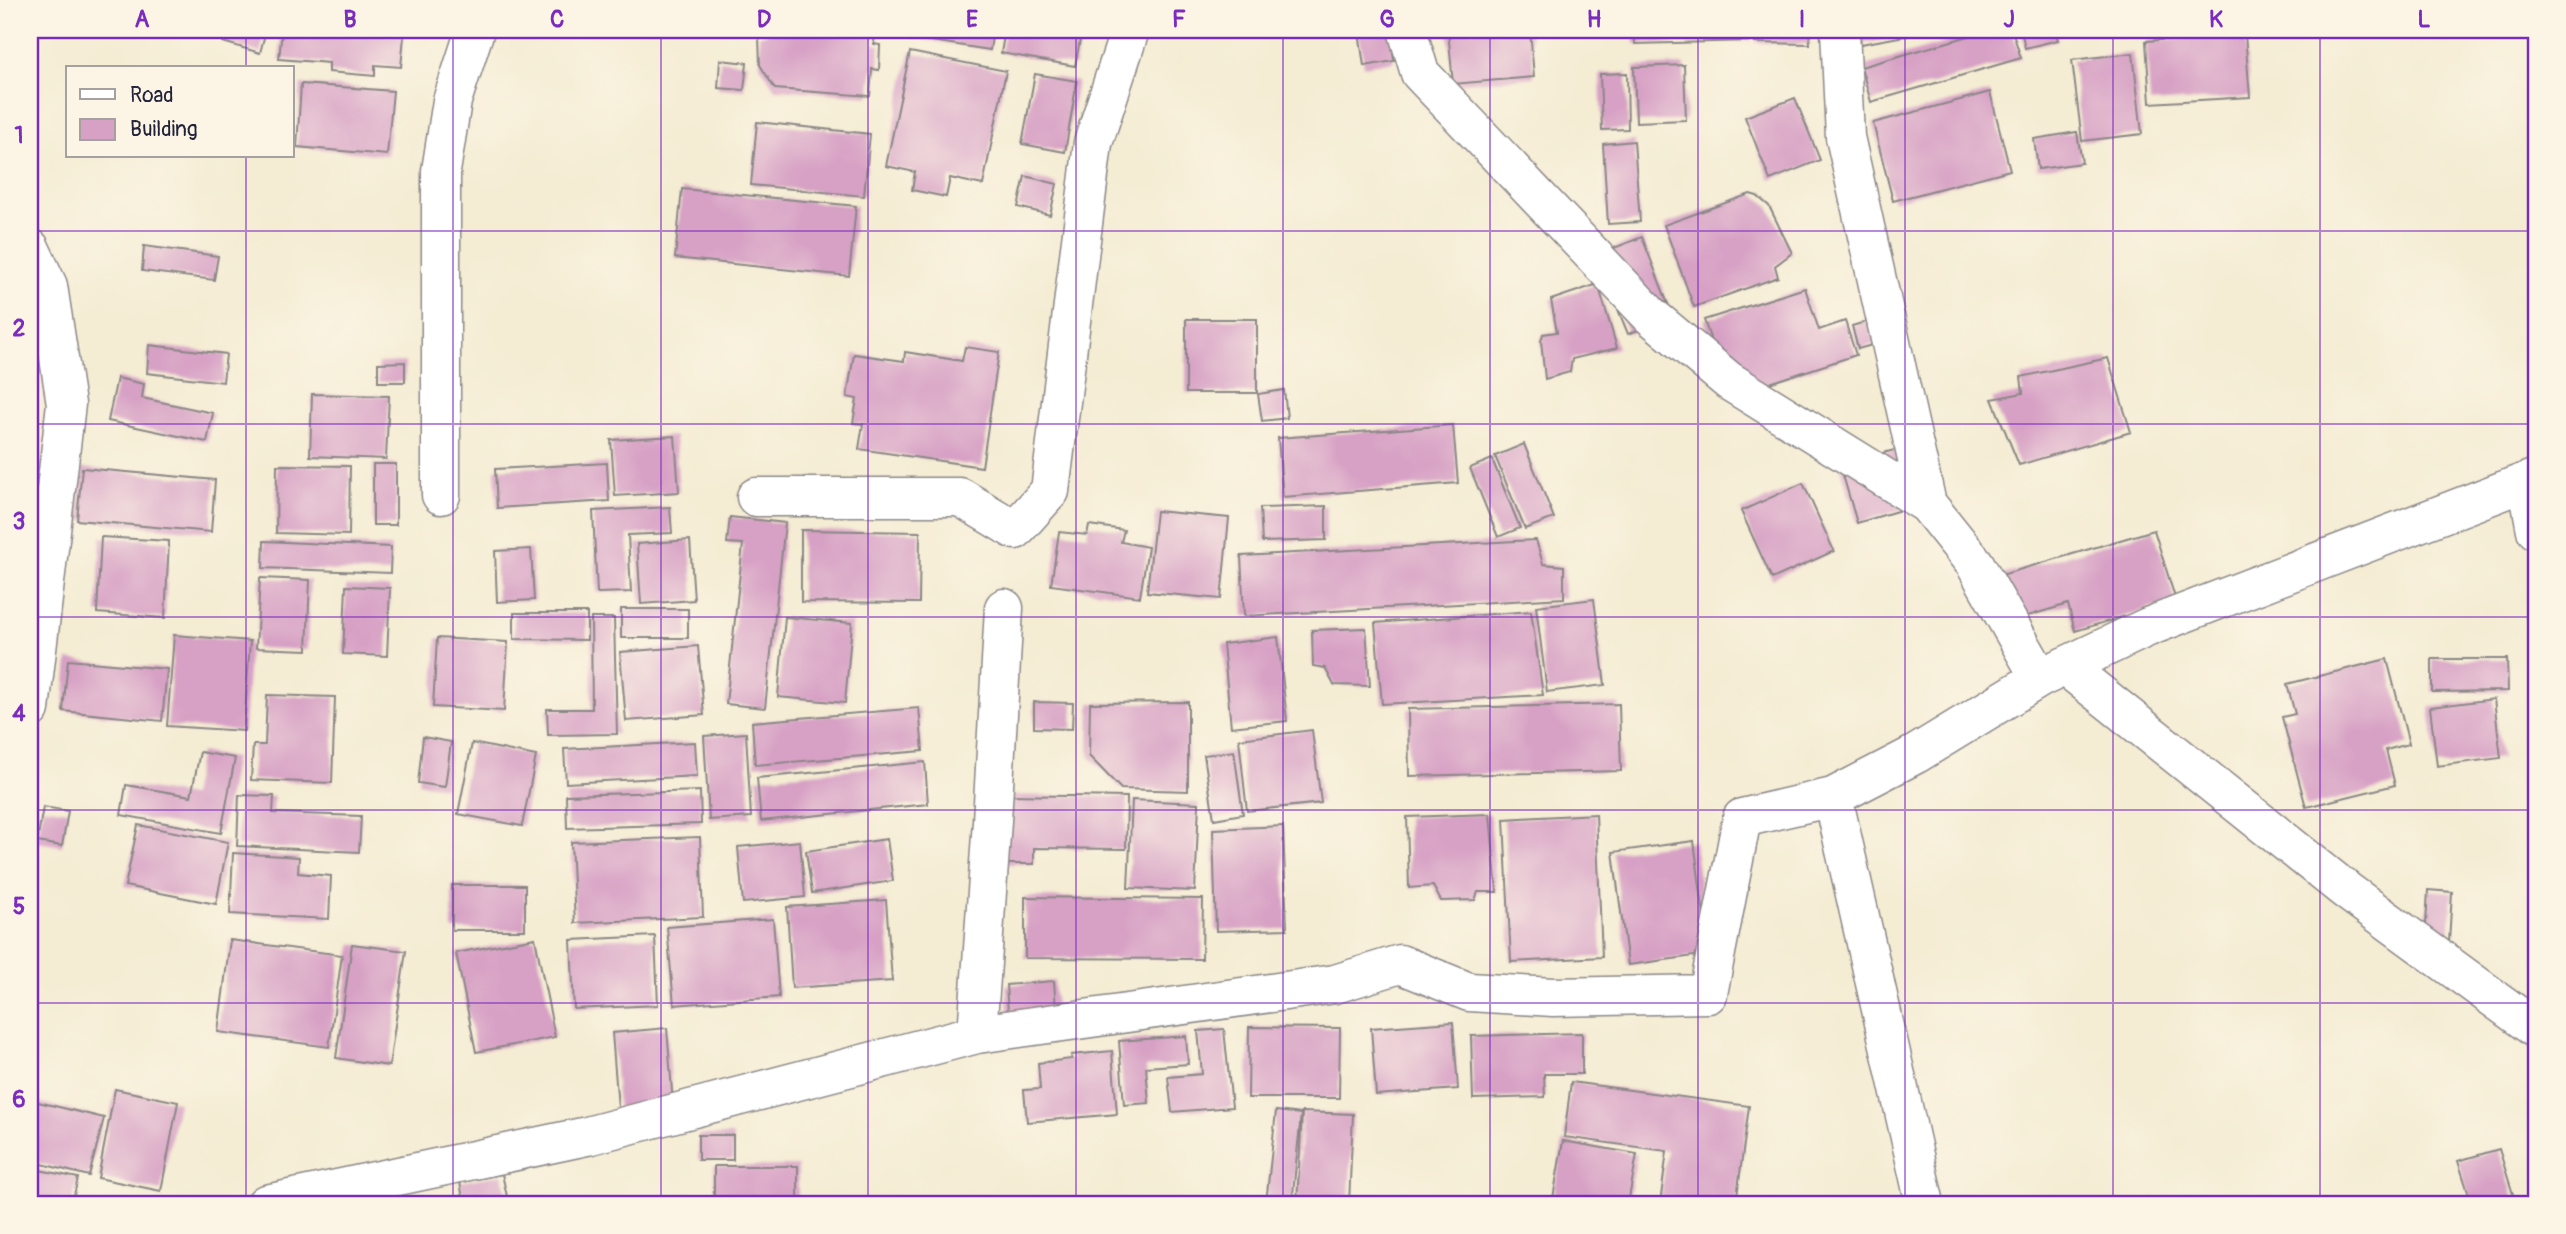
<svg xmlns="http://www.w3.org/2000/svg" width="2566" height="1234" viewBox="0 0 2566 1234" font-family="Pangolin,sans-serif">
  <rect width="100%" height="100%" fill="#fcf5e5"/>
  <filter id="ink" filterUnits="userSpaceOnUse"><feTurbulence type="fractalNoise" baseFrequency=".0143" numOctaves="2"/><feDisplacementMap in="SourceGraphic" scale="14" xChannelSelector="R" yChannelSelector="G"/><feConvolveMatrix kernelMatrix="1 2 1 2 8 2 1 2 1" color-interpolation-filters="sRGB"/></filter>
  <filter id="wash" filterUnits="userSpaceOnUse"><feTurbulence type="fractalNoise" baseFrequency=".00686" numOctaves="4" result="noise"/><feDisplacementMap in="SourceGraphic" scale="28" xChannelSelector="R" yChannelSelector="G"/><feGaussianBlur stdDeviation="1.57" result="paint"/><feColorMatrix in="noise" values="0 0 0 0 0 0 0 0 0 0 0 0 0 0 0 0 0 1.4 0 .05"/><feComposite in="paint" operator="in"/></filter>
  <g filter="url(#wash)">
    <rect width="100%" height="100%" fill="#f4ecd3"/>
    <g id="blocks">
      <path fill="#d7a0c5" d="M 226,30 L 266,30 L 260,53 L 223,42 Z
        M 282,30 L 396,30 L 396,35 L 404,36 L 401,67 L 375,65 L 375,76 L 329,72 L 329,63 L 279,59 Z
        M 774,30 L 875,30 L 874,44 L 880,45 L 879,70 L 872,69 L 870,96 L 775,89 L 760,65 L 759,36 Z
        M 913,30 L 993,30 L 990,50 L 912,38 Z
        M 1005,30 L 1082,30 L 1075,66 L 1001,53 Z
        M 1374,30 L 1390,30 L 1394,61 L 1364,66 L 1359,32 Z
        M 1448,30 L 1530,30 L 1534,77 L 1453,84 Z
        M 1634,30 L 1751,30 L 1751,41 L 1635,44 Z
        M 1755,30 L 1809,30 L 1810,44 L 1755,43 Z
        M 1859,30 L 1932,30 L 1932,31 L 1861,44 Z
        M 1990,30 L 2012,30 L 2021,58 L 1871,102 L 1861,67 Z
        M 2021,30 L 2055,30 L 2058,40 L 2025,48 Z
        M 2245,34 L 2250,97 L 2150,103 L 2146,41 Z
        M 910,52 L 1006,71 L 983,185 L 950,178 L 946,197 L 912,190 L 915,172 L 886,166 Z
        M 2133,53 L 2142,134 L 2082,141 L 2072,60 Z
        M 720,60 L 747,63 L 744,90 L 718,88 Z
        M 1684,65 L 1686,120 L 1636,122 L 1634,67 Z
        M 1627,73 L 1628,129 L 1602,130 L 1600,74 Z
        M 1035,74 L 1077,81 L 1065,152 L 1022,144 Z
        M 301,84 L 393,91 L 387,155 L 297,147 Z
        M 1990,92 L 2010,170 L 1893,201 L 1873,123 Z
        M 1795,98 L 1820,160 L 1770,180 L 1745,117 Z
        M 757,122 L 870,134 L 864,196 L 751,185 Z
        M 2077,132 L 2082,163 L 2038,169 L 2034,139 Z
        M 1634,141 L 1640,222 L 1608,224 L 1603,144 Z
        M 1025,176 L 1057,184 L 1050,215 L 1018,207 Z
        M 682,189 L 856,206 L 849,276 L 675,258 Z
        M 1750,194 L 1757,196 L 1769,206 L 1792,253 L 1775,266 L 1778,277 L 1694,307 L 1664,225 Z
        M 1642,237 L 1673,317 L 1628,334 L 1596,255 Z
        M 144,246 L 218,256 L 214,280 L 142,271 Z
        M 1598,284 L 1617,348 L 1572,359 L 1570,372 L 1545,379 L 1541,341 L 1543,334 L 1557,332 L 1551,300 Z
        M 1805,288 L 1819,330 L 1845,321 L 1856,355 L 1729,396 L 1704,320 Z
        M 1186,319 L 1257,319 L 1257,393 L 1186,393 Z
        M 1872,320 L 1879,343 L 1858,349 L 1852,326 Z
        M 149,345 L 226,354 L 223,382 L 147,373 Z
        M 965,347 L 999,352 L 982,467 L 859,449 L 863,424 L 853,423 L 857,399 L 847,397 L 854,354 L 904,361 L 905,352 L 962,361 Z
        M 2108,358 L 2131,432 L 2019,465 L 1992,399 L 2023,393 L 2021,377 Z
        M 405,362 L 405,382 L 378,382 L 378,363 Z
        M 117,378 L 144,384 L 142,398 L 213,413 L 207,442 L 108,421 Z
        M 1284,390 L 1287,418 L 1262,421 L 1258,394 Z
        M 312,394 L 389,396 L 386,459 L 310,456 Z
        M 1453,425 L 1458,483 L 1283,497 L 1278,438 Z
        M 675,436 L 679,492 L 615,496 L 611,440 Z
        M 1524,444 L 1554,518 L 1525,529 L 1495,456 Z
        M 1898,449 L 1914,506 L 1857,523 L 1840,465 Z
        M 1492,459 L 1520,528 L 1498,537 L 1470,468 Z
        M 607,463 L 609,501 L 497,508 L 495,469 Z
        M 373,464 L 396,464 L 396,525 L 373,525 Z
        M 277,465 L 350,466 L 349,535 L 276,533 Z
        M 82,468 L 215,480 L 211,532 L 77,520 Z
        M 1803,483 L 1834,551 L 1772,579 L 1741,511 Z
        M 1326,506 L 1326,540 L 1262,542 L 1260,508 Z
        M 670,507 L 672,533 L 628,535 L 631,592 L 597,593 L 593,511 Z
        M 1156,511 L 1229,518 L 1221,599 L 1147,592 Z
        M 730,517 L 785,523 L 765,708 L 726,704 L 743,544 L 727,543 Z
        M 1089,525 L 1124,530 L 1121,542 L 1148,547 L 1140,597 L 1051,585 L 1059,532 L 1087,535 Z
        M 801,530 L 920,532 L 919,603 L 801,602 Z
        M 2154,530 L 2176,601 L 2075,631 L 2068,604 L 2011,621 L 1998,576 Z
        M 101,537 L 169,541 L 165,618 L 97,613 Z
        M 690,540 L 694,600 L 641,604 L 637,544 Z
        M 1536,540 L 1543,564 L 1564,566 L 1564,598 L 1244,616 L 1241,556 Z
        M 264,541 L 391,547 L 390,573 L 263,568 Z
        M 531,549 L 534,600 L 497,602 L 495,551 Z
        M 260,578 L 310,580 L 307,650 L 256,648 Z
        M 346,586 L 390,588 L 387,656 L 343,654 Z
        M 1594,599 L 1605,685 L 1547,692 L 1536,606 Z
        M 621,609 L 688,609 L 688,638 L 621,638 Z
        M 1531,611 L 1543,695 L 1382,704 L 1375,623 Z
        M 514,613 L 587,613 L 587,640 L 514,639 Z
        M 785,617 L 852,623 L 845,703 L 778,697 Z
        M 591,618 L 614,618 L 617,734 L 548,735 L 547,709 L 592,709 Z
        M 1366,628 L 1370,686 L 1334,685 L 1325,668 L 1313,666 L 1312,630 Z
        M 174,635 L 250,641 L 244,731 L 167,726 Z
        M 1278,637 L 1287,721 L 1231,727 L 1223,644 Z
        M 437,638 L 508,642 L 504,711 L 433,707 Z
        M 698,646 L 704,715 L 626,721 L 620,652 Z
        M 2387,659 L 2409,744 L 2386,750 L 2395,785 L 2306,807 L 2282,717 L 2295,714 L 2287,684 Z
        M 2432,659 L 2507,659 L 2508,691 L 2432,692 Z
        M 68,660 L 167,669 L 162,721 L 63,711 Z
        M 267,695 L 335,697 L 332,783 L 251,780 L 253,745 L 265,745 Z
        M 2494,699 L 2501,758 L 2437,766 L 2430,707 Z
        M 1034,702 L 1073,703 L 1072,729 L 1034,728 Z
        M 1188,702 L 1188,791 L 1121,789 L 1089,756 L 1090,703 Z
        M 1619,704 L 1621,771 L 1409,776 L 1408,709 Z
        M 919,708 L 923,751 L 755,765 L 752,722 Z
        M 1312,730 L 1321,803 L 1247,811 L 1239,739 Z
        M 746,733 L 751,817 L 709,820 L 704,736 Z
        M 423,737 L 451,742 L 445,787 L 418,783 Z
        M 695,742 L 697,776 L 566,783 L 564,749 Z
        M 472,743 L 536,756 L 522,826 L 458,814 Z
        M 1234,751 L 1243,814 L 1214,819 L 1204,755 Z
        M 200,752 L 235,758 L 221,833 L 121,815 L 126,785 L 191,796 Z
        M 925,762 L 928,804 L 761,821 L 757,778 Z
        M 700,791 L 701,824 L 567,828 L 566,795 Z
        M 239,795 L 274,796 L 273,813 L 361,816 L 359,852 L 237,846 Z
        M 1007,795 L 1127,797 L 1126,849 L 1034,848 L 1034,864 L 1006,864 Z
        M 1132,800 L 1199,803 L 1195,891 L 1128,888 Z
        M 43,807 L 68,811 L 62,846 L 37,842 Z
        M 1490,814 L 1497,892 L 1478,892 L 1475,900 L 1441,901 L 1433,886 L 1409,888 L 1407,817 Z
        M 1596,814 L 1602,957 L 1511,962 L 1504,819 Z
        M 138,825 L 228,842 L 216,904 L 125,886 Z
        M 1283,826 L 1287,929 L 1216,931 L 1213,829 Z
        M 700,837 L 703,917 L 575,923 L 571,842 Z
        M 887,839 L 893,881 L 812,893 L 806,851 Z
        M 800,841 L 805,897 L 743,903 L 738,847 Z
        M 1694,841 L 1709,954 L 1628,965 L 1613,852 Z
        M 233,853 L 299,857 L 298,873 L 331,876 L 329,919 L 230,914 Z
        M 452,885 L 525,885 L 525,930 L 452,930 Z
        M 2428,890 L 2452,892 L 2448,959 L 2424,958 Z
        M 1025,897 L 1203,899 L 1202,959 L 1025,958 Z
        M 886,900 L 892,981 L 792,988 L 787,907 Z
        M 773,919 L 779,997 L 674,1005 L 667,927 Z
        M 655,936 L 658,1005 L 574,1009 L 571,940 Z
        M 535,938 L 555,1037 L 476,1052 L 456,953 Z
        M 230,940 L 342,955 L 329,1047 L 218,1032 Z
        M 352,944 L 406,951 L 389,1066 L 336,1058 Z
        M 1054,981 L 1056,1009 L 1008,1012 L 1006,985 Z
        M 1453,1022 L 1458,1089 L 1376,1095 L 1371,1028 Z
        M 1249,1027 L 1340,1028 L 1339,1098 L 1248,1098 Z
        M 667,1028 L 673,1104 L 618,1108 L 612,1033 Z
        M 1224,1029 L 1232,1107 L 1172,1112 L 1168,1077 L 1202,1074 L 1198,1031 Z
        M 1582,1033 L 1582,1074 L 1544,1074 L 1545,1097 L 1473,1099 L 1471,1036 Z
        M 1186,1036 L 1188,1064 L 1146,1067 L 1149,1103 L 1124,1105 L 1119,1041 Z
        M 1112,1051 L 1117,1114 L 1027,1122 L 1024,1090 L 1040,1089 L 1038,1063 L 1072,1059 L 1071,1055 Z
        M 1571,1082 L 1749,1106 L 1736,1204 L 1660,1204 L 1667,1151 L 1564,1137 Z
        M 115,1089 L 178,1102 L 161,1191 L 98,1178 Z
        M 30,1100 L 104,1118 L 89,1176 L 30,1161 Z
        M 1276,1111 L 1301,1114 L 1292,1204 L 1266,1203 Z
        M 1302,1112 L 1353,1114 L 1349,1204 L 1297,1204 Z
        M 698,1135 L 733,1135 L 733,1160 L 698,1160 Z
        M 1563,1141 L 1637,1154 L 1628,1204 L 1552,1204 Z
        M 2499,1149 L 2516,1204 L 2472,1204 L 2458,1161 Z
        M 714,1166 L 798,1166 L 798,1204 L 714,1204 Z
        M 30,1168 L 78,1178 L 72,1204 L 30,1204 Z
        M 502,1174 L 508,1201 L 492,1204 L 464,1204 L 460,1182 Z"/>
    </g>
  </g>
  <g filter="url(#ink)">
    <use href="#blocks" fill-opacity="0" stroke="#8b8787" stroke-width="2"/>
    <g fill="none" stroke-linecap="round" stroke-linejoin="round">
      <g stroke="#8b8787" stroke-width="41">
        <path id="minor" d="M 1407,30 L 1420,73 L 1651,316 L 1729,381 L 1927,504 L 1975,564 L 2040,678
          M 1840,30 L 1845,137 L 1927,504
          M 30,248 L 48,286 L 66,404 L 30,709
          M 2527,482 L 2536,530
          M 441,495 L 441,171 L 452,101 L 475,30
          M 756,497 L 960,497 L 1015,530 L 1050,491 L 1093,143 L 1130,30
          M 2065,666 L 2347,891 L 2536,1029
          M 1833,797 L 1925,1204
          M 977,1034 L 992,821 L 1004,608
          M 266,1204 L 587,1136 L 977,1034 L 1335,984 L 1400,964 L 1469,992 L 1553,997 L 1708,994 L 1742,818 L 1833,797 L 1916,754 L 2040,678 L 2148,627 L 2536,478"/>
      </g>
      <use href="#minor" stroke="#fff" stroke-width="38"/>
    </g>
  </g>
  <path fill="none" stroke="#7b2cbf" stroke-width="2" stroke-opacity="0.55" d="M 246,30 L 246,68M 453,30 L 453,1204M 661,30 L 661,1204M 868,30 L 868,1204M 1076,30 L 1076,1204M 1283,30 L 1283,1204M 1490,30 L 1490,1204M 1698,30 L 1698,1204M 1905,30 L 1905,1204M 2113,30 L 2113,1204M 2320,30 L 2320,1204M 246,156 L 246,1204M 30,231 L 2536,231M 30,424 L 2536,424M 30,617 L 2536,617M 30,810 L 2536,810M 30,1003 L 2536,1003"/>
  <rect width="2566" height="1234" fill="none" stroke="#fcf5e5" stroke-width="77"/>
  <rect x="66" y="66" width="228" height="91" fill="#fcf5e5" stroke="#a5a1a1" stroke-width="2"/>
  <rect x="80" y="89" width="35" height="10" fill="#ffffff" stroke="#a5a1a1" stroke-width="2"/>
  <text x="130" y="102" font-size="21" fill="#22223b">Road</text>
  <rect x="80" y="119" width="35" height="21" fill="#d7a0c5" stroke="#a5a1a1" stroke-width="2"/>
  <text x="130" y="136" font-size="21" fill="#22223b">Building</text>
  <rect x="38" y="38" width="2490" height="1158" fill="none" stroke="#7b2cbf" stroke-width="2.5"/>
  <g font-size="23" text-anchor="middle" font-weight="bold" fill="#7b2cbf">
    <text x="142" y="27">A</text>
    <text x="350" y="27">B</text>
    <text x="557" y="27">C</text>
    <text x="764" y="27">D</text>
    <text x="972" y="27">E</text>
    <text x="1179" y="27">F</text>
    <text x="1387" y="27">G</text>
    <text x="1594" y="27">H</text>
    <text x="1802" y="27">I</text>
    <text x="2009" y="27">J</text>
    <text x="2216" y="27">K</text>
    <text x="2424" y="27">L</text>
    <text x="19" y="143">1</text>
    <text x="19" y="336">2</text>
    <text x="19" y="529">3</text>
    <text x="19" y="721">4</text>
    <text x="19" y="914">5</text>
    <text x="19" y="1107">6</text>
  </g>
</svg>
